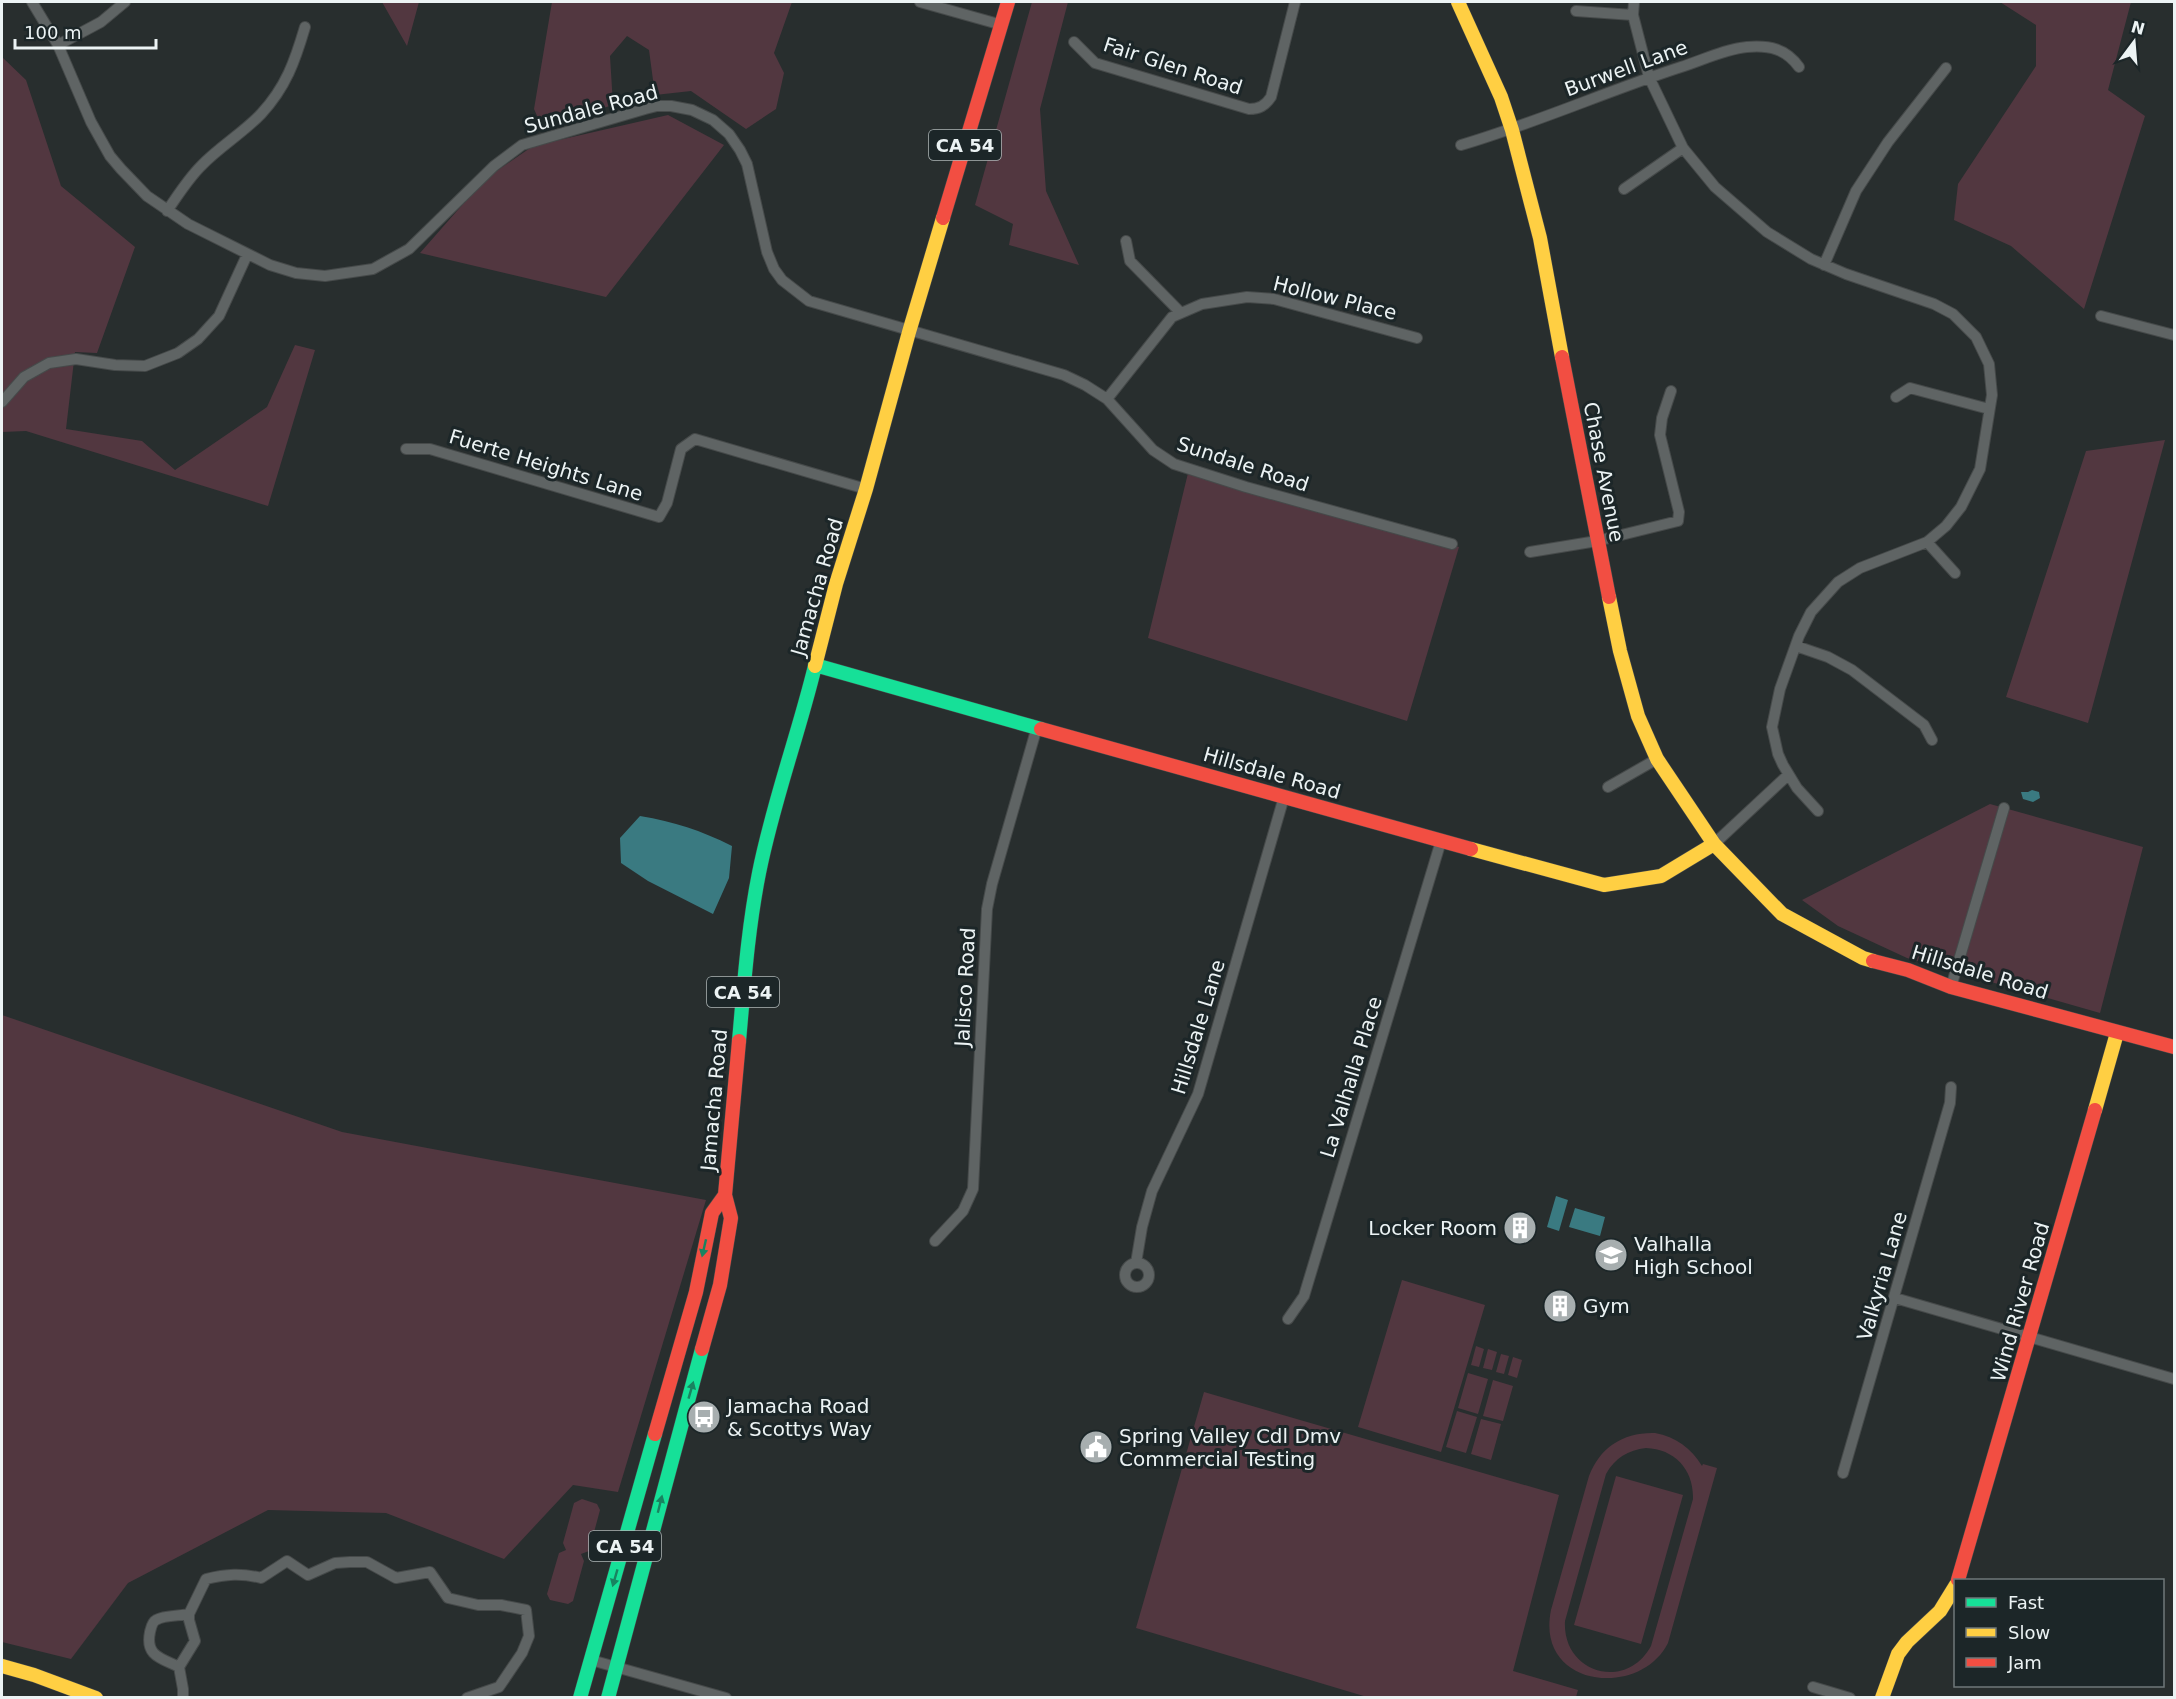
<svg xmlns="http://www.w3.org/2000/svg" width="2176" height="1699" viewBox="0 0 2176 1699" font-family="'DejaVu Sans',sans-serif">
  <rect width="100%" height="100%" fill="#282e2e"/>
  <path fill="#523740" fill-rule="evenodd" d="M 382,2 L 419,2 L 407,46 Z
    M 552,2 L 792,2 L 774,53 L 784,73 L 776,109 L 746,129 L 691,91 L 655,95 L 649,50 L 627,36 L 610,56 L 613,105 L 542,127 L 534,109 Z
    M 1032,2 L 1068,2 L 1040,109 L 1046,191 L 1079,265 L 1009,245 L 1013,224 L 975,205 Z
    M 2000,2 L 2131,2 L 2108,90 L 2145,116 L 2084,309 L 2011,246 L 1954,220 L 1958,184 L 2036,66 L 2036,25 Z
    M 2,57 L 26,80 L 61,186 L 135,247 L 97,353 L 75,352 L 66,429 L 142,441 L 175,470 L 267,407 L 295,345 L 315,350 L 268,506 L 26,431 L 2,432 Z
    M 668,115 L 724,145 L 606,297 L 420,253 L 485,179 L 533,146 Z
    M 2165,440 L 2088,723 L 2006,697 L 2086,451 Z
    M 1189,469 L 1459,547 L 1407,721 L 1148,638 Z
    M 1990,804 L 2143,847 L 2100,1013 L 1907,958 L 1838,926 L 1802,900 Z
    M 2,1015 L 342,1132 L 706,1200 L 618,1492 L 573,1485 L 504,1559 L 386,1513 L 268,1510 L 128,1583 L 71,1659 L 2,1642 Z
    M 1402,1280 L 1485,1305 L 1441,1452 L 1358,1427 Z
    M 1476,1346 L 1484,1349 L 1479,1367 L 1471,1365 Z
    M 1488,1349 L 1497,1352 L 1492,1370 L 1483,1368 Z
    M 1501,1354 L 1509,1356 L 1504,1374 L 1496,1372 Z
    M 1513,1357 L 1522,1360 L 1517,1378 L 1508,1375 Z
    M 1468,1373 L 1488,1379 L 1478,1414 L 1458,1408 Z
    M 1493,1380 L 1513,1386 L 1503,1421 L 1483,1416 Z
    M 1204,1392 L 1559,1495 L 1513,1671 L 1578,1690 L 1576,1697 L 1367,1697 L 1136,1628 Z
    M 1457,1411 L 1477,1417 L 1466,1453 L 1446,1447 Z
    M 1481,1419 L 1501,1424 L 1491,1460 L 1471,1454 Z
    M 1655,1433 C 1676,1437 1691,1448 1702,1466 L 1703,1464 L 1717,1468 L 1668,1643 C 1640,1699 1535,1688 1551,1610 L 1589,1476 C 1600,1447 1624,1432 1655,1433 ZM 1646,1448 C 1675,1449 1694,1470 1693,1499 L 1651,1646 C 1626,1692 1562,1673 1565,1621 L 1606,1474 C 1615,1458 1628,1450 1646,1448 Z
    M 1616,1476 L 1683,1495 L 1641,1644 L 1574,1625 Z
    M 582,1499 L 597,1504 L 600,1510 L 589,1551 L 581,1554 L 584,1561 L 573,1601 L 568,1604 L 550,1600 L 547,1594 L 559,1553 L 566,1550 L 563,1543 L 574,1503 Z"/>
  <path fill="#3a7a81" d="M 2032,790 L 2039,792 L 2040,798 L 2033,802 L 2023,799 L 2021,792 L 2028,792 Z
    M 640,816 C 675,822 700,830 732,846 L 729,878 L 713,914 L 648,881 L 621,863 L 620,838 Z
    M 1556,1196 L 1568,1200 L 1559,1231 L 1547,1227 Z
    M 1575,1208 L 1605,1217 L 1600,1236 L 1569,1227 Z"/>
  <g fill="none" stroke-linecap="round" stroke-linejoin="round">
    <g stroke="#464a4a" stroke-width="12">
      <path id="street" d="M 32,2 L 58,45 L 91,122 L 110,156 L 121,169 L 147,196 L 188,224 L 270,265 L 296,273 L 325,276 L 373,269 L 409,249 L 494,166 L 522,145 L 645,109 L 657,106 L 671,106 L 692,110 L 713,120 L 729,134 L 740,150 L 747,164 L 767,252 L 774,269 L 782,280 L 809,301 L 1064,375 L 1085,385 L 1107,399 L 1153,450 L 1174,464 L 1246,487 L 1452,544
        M 920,2 L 1002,25
        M 1634,2 L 1633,15 L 1649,77 L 1683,148 L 1715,187 L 1767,232 L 1811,259 L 1846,274 L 1934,304 L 1953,314 L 1976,337 L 1989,364 L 1992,395 L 1980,469 L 1961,507 L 1946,526 L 1927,542 L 1860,568 L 1838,582 L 1811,612 L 1799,636 L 1780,689 L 1772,727 L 1778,754 L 1783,765 L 1797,788 L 1818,811
        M 1576,11 L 1633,15
        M 1074,42 L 1095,63 L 1249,109 C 1259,109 1265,106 1271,97 L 1295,2
        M 58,45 L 101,22 L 125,2
        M 1461,145 C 1536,123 1607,91 1681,67 C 1703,60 1725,49 1747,47 C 1770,45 1786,49 1799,67
        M 1624,189 L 1683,148
        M 167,211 C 178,195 188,179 201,166 C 219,147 243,133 261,114 C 286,87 295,61 305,27
        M 1126,241 L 1130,261 L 1180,312
        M 1824,265 L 1856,191 L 1888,142 L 1946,68
        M 2101,316 L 2174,335
        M 1896,397 L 1910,388 L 1989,409
        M 1107,399 L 1172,317 L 1202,304 L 1247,297 L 1274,299 L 1417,338
        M 2,402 L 24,377 L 49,363 L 76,359 L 115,365 L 145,366 L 178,353 L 198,339 L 219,316 L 247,255
        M 406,449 L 430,449 L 659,517 L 667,503 L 681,449 L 695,439 L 866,489
        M 1927,542 L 1955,573
        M 1530,552 L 1597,541 L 1678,521 L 1679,512 L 1660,435 L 1662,418 L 1671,391
        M 1796,646 L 1828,657 L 1852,670 L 1924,725 L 1932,740
        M 1608,787 L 1657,759
        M 1714,844 L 1788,775
        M 1951,987 L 2004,808
        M 935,1241 L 963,1211 L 973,1189 L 987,909 L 992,884 L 1037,727
        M1125 1275a12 12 0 1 1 24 0a12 12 0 1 1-24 0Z
        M 1136,1263 L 1142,1227 L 1152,1191 L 1198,1094 L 1284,797
        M 1895,1298 L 2174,1379
        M 1288,1319 L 1304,1296 L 1441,841
        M 1843,1473 L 1950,1103 L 1951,1087
        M 591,1660 L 726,1698
        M 179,1667 C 161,1658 145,1656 150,1632 C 151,1628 152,1622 156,1620 C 164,1615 180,1616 189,1614
        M 1813,1687 L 1850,1698
        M 183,1698 L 183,1689 L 179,1667 L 195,1641 L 189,1620 L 189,1614 L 206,1579 C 226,1574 242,1573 261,1578 L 287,1561 L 308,1575 L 335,1563 L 350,1562 L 367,1562 L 396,1578 L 430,1572 L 448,1598 L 478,1605 L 501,1605 L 526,1610 L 529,1636 L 522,1653 L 499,1687 L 467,1698"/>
    </g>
    <g stroke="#464a4a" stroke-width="15">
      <path id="fast" d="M 815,665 L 1041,729
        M 739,1041 C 744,985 748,928 759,873 C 773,802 798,736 815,666
        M 580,1698 L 655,1434
        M 608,1698 L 702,1349"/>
    </g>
    <g stroke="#464a4a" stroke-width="15">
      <path id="slow" d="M 1458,2 L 1501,97 L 1512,130 L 1540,238 L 1562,357
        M 1609,597 L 1620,651 L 1638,716 L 1657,759 L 1714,844 L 1782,914 L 1863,958 L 1873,961
        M 815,666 L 836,584 L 866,489 L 909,332 L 943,218
        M 1471,849 L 1604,885 L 1661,876 L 1714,844
        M 2095,1110 L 2117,1033
        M 2,1666 L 34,1675 L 96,1698
        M 1882,1698 L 1898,1654 L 1907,1642 L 1940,1611 L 1956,1585"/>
    </g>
    <g stroke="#464a4a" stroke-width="15">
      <path id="jam" d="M 943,218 L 1008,2
        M 1562,357 L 1609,597
        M 1041,729 L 1471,849
        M 1873,961 L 1908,970 L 1951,987 L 2174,1047
        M 702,1349 L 720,1285 L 731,1218 L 725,1195 L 739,1041
        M 655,1434 L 696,1292 L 712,1213 L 725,1195
        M 1958,1580 L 2095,1110"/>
    </g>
    <use href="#street" stroke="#5f6464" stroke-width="10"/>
    <use href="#fast" stroke="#16e098" stroke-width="14"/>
    <use href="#slow" stroke="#ffcf43" stroke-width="14"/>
    <use href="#jam" stroke="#f24e42" stroke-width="14"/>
  </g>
  <defs><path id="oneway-solid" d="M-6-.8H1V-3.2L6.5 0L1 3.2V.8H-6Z" transform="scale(1.5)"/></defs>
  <g fill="#198360">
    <use href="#oneway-solid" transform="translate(704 1248) rotate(103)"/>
    <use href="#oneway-solid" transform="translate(691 1390) rotate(-74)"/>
    <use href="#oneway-solid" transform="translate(660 1504) rotate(-76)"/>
    <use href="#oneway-solid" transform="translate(615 1578) rotate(106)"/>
  </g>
  <defs>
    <g id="building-disc" transform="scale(1.725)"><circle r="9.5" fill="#a7aeaf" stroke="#1c2628"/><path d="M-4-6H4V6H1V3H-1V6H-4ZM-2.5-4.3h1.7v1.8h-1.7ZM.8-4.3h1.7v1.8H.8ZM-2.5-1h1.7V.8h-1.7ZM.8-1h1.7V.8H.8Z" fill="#fff"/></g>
    <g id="school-disc" transform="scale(1.725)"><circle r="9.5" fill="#a7aeaf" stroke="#1c2628"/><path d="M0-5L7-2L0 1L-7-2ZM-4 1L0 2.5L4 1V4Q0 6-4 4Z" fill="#fff"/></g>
    <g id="bus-disc" transform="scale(1.725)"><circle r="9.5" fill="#a7aeaf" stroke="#1c2628"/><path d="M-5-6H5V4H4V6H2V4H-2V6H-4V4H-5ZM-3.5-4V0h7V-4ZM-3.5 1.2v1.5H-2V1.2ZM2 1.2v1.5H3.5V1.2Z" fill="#fff"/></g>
    <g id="civic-disc" transform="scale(1.725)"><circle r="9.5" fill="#a7aeaf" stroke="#1c2628"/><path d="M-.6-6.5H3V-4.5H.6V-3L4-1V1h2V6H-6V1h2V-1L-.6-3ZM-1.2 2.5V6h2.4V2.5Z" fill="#fff"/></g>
  </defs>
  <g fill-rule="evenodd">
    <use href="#building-disc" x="1520" y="1228"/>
    <use href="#school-disc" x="1611" y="1255"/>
    <use href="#building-disc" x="1560" y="1306"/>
    <use href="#bus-disc" x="704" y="1417"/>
    <use href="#civic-disc" x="1096" y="1447"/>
  </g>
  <g text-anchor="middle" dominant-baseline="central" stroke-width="6" stroke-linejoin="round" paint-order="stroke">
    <g fill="#1c2628" stroke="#aeb6b7" stroke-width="1.5">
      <rect x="929" y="130" width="72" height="30" rx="4.5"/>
      <rect x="707" y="977" width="72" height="30" rx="4.5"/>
      <rect x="589" y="1531" width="72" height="30" rx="4.5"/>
    </g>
    <g font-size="18" font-weight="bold" fill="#ecf3f4">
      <text x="965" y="145">CA 54</text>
      <text x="743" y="992">CA 54</text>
      <text x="625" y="1546">CA 54</text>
    </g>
    <g font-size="20" fill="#ecf3f4" stroke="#1c2628">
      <text transform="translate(1173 66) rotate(18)">Fair Glen Road</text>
      <text transform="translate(1626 68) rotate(-20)">Burwell Lane</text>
      <text transform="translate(591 109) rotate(-15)">Sundale Road</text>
      <text transform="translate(1335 298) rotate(14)">Hollow Place</text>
      <text transform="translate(1243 464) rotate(18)">Sundale Road</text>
      <text transform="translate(546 465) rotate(17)">Fuerte Heights Lane</text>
      <text transform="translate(1604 472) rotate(79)">Chase Avenue</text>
      <text transform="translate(817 587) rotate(-74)">Jamacha Road</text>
      <text transform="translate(1272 773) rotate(16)">Hillsdale Road</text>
      <text transform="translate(1980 972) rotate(17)">Hillsdale Road</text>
      <text transform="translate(965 987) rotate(-87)">Jalisco Road</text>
      <text transform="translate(1198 1027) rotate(-73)">Hillsdale Lane</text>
      <text transform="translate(1351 1077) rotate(-73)">La Valhalla Place</text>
      <text transform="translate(714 1100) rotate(-85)">Jamacha Road</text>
      <text transform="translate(1882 1276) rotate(-74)">Valkyria Lane</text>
      <text transform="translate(2020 1302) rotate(-74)">Wind River Road</text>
    </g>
    <g font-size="20" fill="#ecf3f4" stroke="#1c2628" text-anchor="start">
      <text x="1497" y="1228" text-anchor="end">Locker Room</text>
      <text x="1634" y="1244">Valhalla<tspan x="1634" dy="23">High School</tspan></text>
      <text x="1583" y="1306">Gym</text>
      <text x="727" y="1406">Jamacha Road<tspan x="727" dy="23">&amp; Scottys Way</tspan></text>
      <text x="1119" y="1436">Spring Valley Cdl Dmv<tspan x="1119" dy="23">Commercial Testing</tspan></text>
    </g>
  </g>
  <rect width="2176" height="1699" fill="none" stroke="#ecf3f4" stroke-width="6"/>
  <rect x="1954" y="1579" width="210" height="108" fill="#1c2628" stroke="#6f787a" stroke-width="1.5"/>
  <rect x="1966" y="1598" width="30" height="9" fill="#16e098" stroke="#6f787a" stroke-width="1.5"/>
  <text x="2008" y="1609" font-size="18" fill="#ecf3f4">Fast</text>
  <rect x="1966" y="1628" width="30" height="9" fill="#ffcf43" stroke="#6f787a" stroke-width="1.5"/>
  <text x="2008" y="1639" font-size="18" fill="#ecf3f4">Slow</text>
  <rect x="1966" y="1658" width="30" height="9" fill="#f24e42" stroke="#6f787a" stroke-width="1.5"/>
  <text x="2008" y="1669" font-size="18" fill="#ecf3f4">Jam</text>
  <g transform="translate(2134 42) rotate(16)" stroke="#1c2628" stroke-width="4.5" paint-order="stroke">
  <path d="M0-4.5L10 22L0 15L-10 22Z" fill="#ecf3f4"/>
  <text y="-9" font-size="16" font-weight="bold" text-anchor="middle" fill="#ecf3f4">N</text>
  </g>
  <path d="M15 39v9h141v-9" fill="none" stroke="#ecf3f4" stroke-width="3"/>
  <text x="24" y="39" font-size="18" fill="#ecf3f4" stroke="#1c2628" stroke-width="4.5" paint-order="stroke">100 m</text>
</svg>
